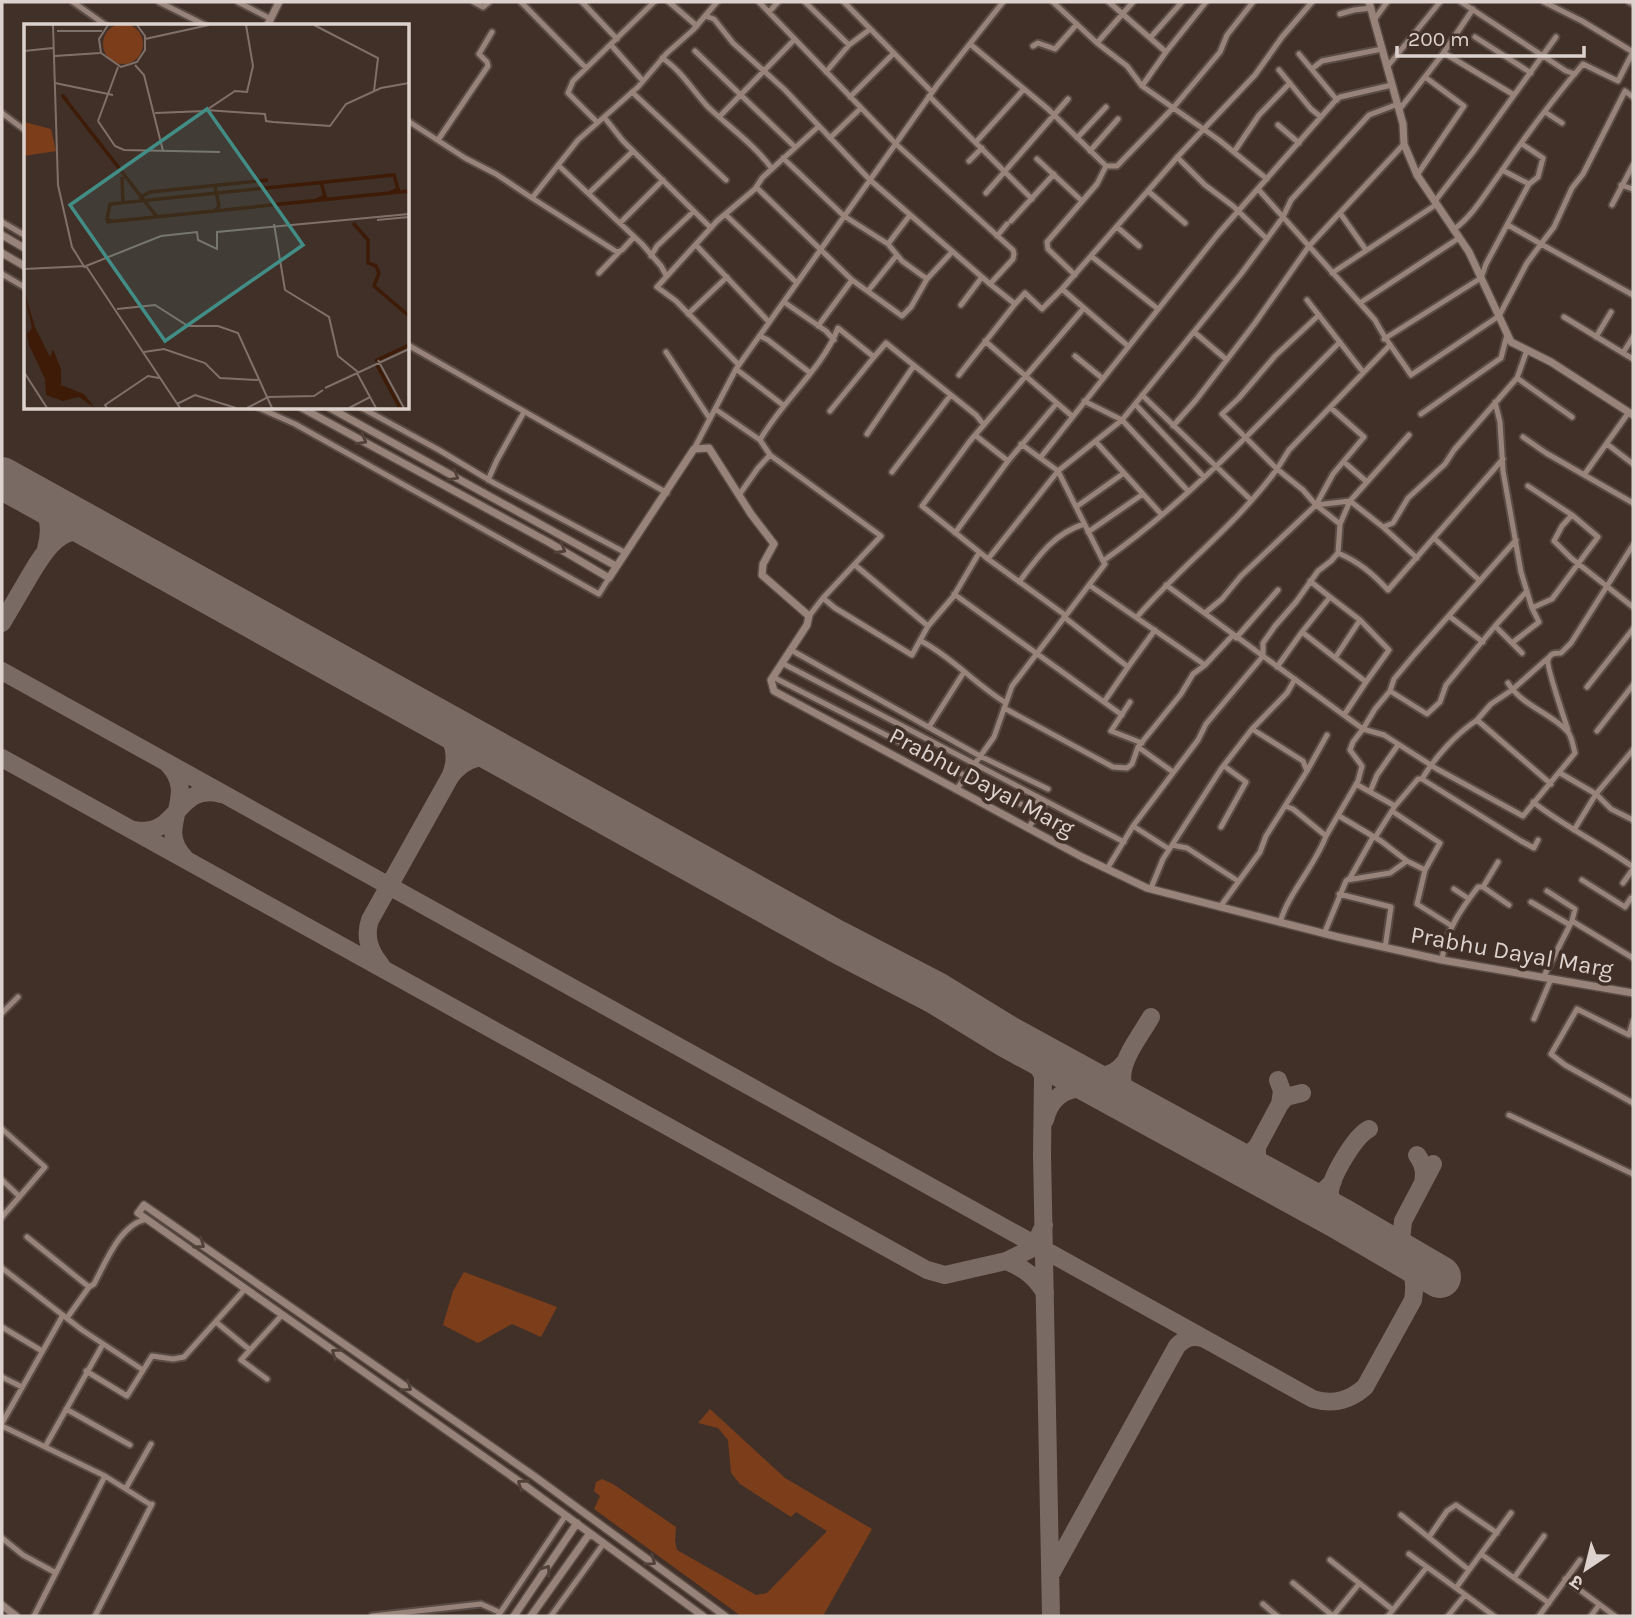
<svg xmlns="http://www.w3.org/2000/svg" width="1635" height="1618" viewBox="0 0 1635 1618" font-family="Karla,'Noto Sans Devanagari',sans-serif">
  <rect width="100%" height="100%" fill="#413028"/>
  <path fill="#7c3e1a" d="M 464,1272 L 557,1307 L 541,1337 L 512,1324 L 478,1343 L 443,1325 L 453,1291 Z
    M 710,1409 L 785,1478 L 872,1529 L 823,1616 L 741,1616 L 594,1509 L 600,1496 L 594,1491 L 596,1482 L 602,1479 L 613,1484 L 676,1527 L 675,1541 L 677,1550 L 756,1595 L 767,1593 L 827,1531 L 796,1512 L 791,1517 L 740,1484 L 731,1473 L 728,1440 L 718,1428 L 698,1423 Z"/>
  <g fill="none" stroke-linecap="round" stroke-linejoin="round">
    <path stroke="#796a63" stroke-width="18" d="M 6,480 C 36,498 57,509 46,549
      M 2,623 C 12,606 22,589 32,572 C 55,534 70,520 115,540
      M 2,671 L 1313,1399 C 1333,1405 1349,1401 1365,1387 L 1413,1300 C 1418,1269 1407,1258 1382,1243
      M 426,713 C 449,727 462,751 450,777
      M 2,758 L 927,1270 L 945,1275 L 1006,1261 L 1029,1250 L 1037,1240 L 1044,1225
      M 168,764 C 200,797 154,826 184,857
      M 135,830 C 179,838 176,782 221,794
      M 381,965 C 370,952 364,937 370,920 L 450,777 C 465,756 485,753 509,761
      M 1008,1037 L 1032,1054 L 1043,1076 L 1042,1154 L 1051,1616
      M 1060,1065 C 1084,1074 1107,1086 1125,1062
      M 1278,1080 L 1282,1091 L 1280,1104
      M 1136,1108 C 1105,1077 1133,1048 1151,1017
      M 1045,1120 C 1054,1082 1091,1083 1119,1097
      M 1417,1155 C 1424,1165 1425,1172 1423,1183
      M 1234,1161 L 1246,1156 L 1257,1147
      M 1264,1178 L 1257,1163 L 1257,1147 L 1280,1104 L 1286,1097 L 1302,1093
      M 1301,1198 C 1315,1196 1323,1194 1333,1181
      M 1339,1218 C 1335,1210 1329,1200 1330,1191 C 1332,1175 1355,1136 1369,1129
      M 1410,1259 L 1401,1241 L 1403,1221 L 1433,1164
      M 1006,1261 C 1024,1268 1036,1277 1045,1293
      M 1052,1572 L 1177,1346 C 1186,1337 1193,1335 1205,1339"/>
    <path stroke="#796a63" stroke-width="42" d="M 2,478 L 836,941 L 936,993 L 1008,1037 L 1339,1218 L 1440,1277"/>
    <g stroke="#5a4c45" stroke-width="9">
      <path id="minor" d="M 73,2 L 107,26
        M 159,2 L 207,26
        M 238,2 L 271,19
        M 474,2 L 483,7 L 489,2
        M 521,2 L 586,68
        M 582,2 L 617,39
        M 669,2 L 697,26
        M 805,2 L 849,45
        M 844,2 L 932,92
        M 1053,2 L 1097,43 L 1127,66 L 1142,86 L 1219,140 L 1267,179
        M 1109,2 L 1166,52 L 1206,2
        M 1461,2 L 1566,71 L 1575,74
        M 1544,2 L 1582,21 L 1633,52
        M 1629,2 L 1633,4
        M 769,12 L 778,2
        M 1340,14 L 1354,10 L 1371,8
        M 705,16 L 714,19 L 733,43 L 785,90 L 870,180 L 990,284 L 1013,259 L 1014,254 L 1013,250 L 896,144 L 759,2
        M 1374,20 L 1387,2
        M 1475,37 L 1531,73
        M 1150,38 L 1182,2
        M 1097,43 L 1133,2
        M 970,44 L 1048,109 L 1106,166 L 1117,166 L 1173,108 L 1220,52 L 1227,35 L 1253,2
        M 611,45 L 643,81
        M 1033,46 L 1038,43 L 1055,49 L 1077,24
        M 695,51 L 795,147
        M 1444,53 L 1514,95
        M 1299,54 L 1337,100
        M 662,58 C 681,70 693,91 708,107 C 729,127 755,145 772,169
        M 1387,67 L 1440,2
        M 1313,68 L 1322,61 L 1382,49
        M 1279,70 L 1311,109 L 1321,117
        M 826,72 L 849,45 L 869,30
        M 1142,86 L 1166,52
        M 632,92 L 726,180
        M 929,96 L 1032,199
        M 850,97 L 893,54
        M 1633,97 L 1625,91 L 1583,174 L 1572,188 L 1554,227 L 1541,244 L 1633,295
        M 1399,110 L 1442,55 L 1473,9
        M 1545,112 L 1562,123
        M 2,113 L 26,131
        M 604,117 L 623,141 L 711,228
        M 719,117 L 795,39
        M 408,121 L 465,158 L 496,174 L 532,198 L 578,140 L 638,87 L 667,53 L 693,30 L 717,2
        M 597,122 L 568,93 L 573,81 L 654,2
        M 1278,125 L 1299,143
        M 830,138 L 861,108
        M 1077,138 L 1106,107
        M 438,140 L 488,66 L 487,62 L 479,54 L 492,32
        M 976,142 L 1024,89
        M 1522,144 L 1543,158 L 1538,177 L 1529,184
        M 1090,151 L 1118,119
        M 1234,152 L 1259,115 L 1290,83
        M 1177,157 L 1205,185 L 1233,206 L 1267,239
        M 783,158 L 844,216 L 888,244 L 902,261 L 927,279
        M 1037,159 L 1082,201
        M 969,161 L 982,148
        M 558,165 L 642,244 L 661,266 L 666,275
        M 1417,175 L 1464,106 L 1425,77
        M 1621,185 L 1633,189
        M 756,187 L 852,280 L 902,316 L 911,307 L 927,279 L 952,252
        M 1258,189 L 1375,320 C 1385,340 1399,356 1411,375 L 1499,316 L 1527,263 L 1541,244 L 1508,225
        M 1148,191 L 1185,223
        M 589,193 L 633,151
        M 986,193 L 1068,99
        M 532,198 L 617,252 L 622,250 L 634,237
        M 1435,201 L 1473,152 L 1556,37
        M 1612,205 L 1633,165
        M 1340,213 L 1366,250
        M 726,215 L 797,283
        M 1011,221 L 1054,174
        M 2,222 L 26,236
        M 620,223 L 663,180
        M 1117,227 L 1139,246
        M 1453,230 C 1474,215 1486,192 1501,172 C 1526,135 1554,98 1583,64 L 1618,81 L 1633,52
        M 997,236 L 1007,224
        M 888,244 L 910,215
        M 696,245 L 769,322
        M 651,256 L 657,246 L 694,211
        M 1091,256 L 1158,309
        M 599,273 L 620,251
        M 1332,273 L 1437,204
        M 2,274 L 26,288
        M 1075,275 L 1048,249 L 1047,242 L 1097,184 L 1106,166
        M 868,291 L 897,255
        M 1307,300 L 1363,372
        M 784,302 L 826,331 L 834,340
        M 1360,303 L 1459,238
        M 1015,304 L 1025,293 L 1042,309 L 1062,289
        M 961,305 L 982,277
        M 1084,308 L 970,441 L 922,506 L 988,559 L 1058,471 L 1122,420 L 1241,274 L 1283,217 L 1291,200 L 1369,115 L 1398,104
        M 688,314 L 727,277
        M 1319,315 L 1275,356 L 1239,398 L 1222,414 L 1277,469 L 1289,450 L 1390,345
        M 1564,317 L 1633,359
        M 818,326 L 852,280
        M 1194,332 L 1227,360
        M 760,336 L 768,340 L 809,372
        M 1596,337 L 1611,312
        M 1384,339 L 1481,278 L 1486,264 L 1529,184 L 1502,170
        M 985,341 L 1072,416
        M 408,345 L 667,493
        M 1128,346 L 1062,289 L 1181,153 L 1255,75 L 1282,37 L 1312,2
        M 666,352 L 710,419
        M 1623,353 L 1633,337
        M 1075,356 L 1102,378
        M 739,365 L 676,301 L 657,287 L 717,221 L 755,189 L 762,178 L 819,126
        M 736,369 L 783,405
        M 959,375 L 1015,304 L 990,284
        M 1517,378 L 1572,417
        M 1142,395 L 1251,500
        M 1084,401 L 1122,420 L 1188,491
        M 1495,402 L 1500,422 L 1503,471 L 1521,572 L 1532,608 L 1539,622 L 1512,643 L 1495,626 L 1446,685 L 1440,702 L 1427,714 L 1390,691 L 1375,709 L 1363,729 L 1384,735 L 1437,769 L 1523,816 L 1575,753 C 1573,746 1572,737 1568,732 C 1551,713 1522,706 1508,683
        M 1135,404 L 1204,477
        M 259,408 L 295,424 L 599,594 L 609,578
        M 362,408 L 439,450 L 494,483 L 626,553
        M 715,409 L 760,440 L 770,455 L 758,468 L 739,495
        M 830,411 L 874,357
        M 1421,414 L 1501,358 L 1507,335
        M 1173,426 L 1196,400 L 1255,323 L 1309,246 L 1404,144
        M 867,434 L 913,367
        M 975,435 L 1008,461
        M 1523,437 L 1546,453 L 1633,503
        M 760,440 C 782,401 823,368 838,328 L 874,357 L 886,343 L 976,415 L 984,425
        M 1096,442 L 1162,515
        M 1021,444 L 1058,471 L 1103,561
        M 1607,444 L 1633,464
        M 694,449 L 736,369 L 938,84 L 1003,2
        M 770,455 L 881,536 L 823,598
        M 1040,458 L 1218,234 L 1335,101 L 1340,97 L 1392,85
        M 1344,462 L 1367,482
        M 892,472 L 950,396
        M 1584,475 L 1629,412
        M 488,480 L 497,460 L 524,412
        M 1528,486 L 1572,515 L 1562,526 L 1554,541 L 1571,558 L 1633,607
        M 1350,501 L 1383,527 L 1393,523 L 1408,498 L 1445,464 L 1454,450 L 1517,378 L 1527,350
        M 1316,505 L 1333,474 L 1364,437 L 1331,408
        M 1316,505 L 1350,501
        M 1076,507 L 1124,473
        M 1340,524 L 1350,501 L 1409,435
        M 1383,527 L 1417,558
        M 1088,532 L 1143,494
        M 955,533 L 1008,461 L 1057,403
        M 1434,538 L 1480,581
        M 1338,553 C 1359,562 1372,573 1388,590 L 1503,459
        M 988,559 L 1065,615
        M 855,565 L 928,626
        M 1310,581 L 1330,597 L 1302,632 L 1366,682 L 1344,715
        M 1019,582 C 1038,557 1053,534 1084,524
        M 1089,585 L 1205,665 L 1233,635
        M 1166,585 L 1263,656
        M 954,594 L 1122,715
        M 1330,597 L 1360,620 L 1389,650 L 1366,682
        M 1532,608 L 1552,599 L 1598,537 L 1572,515
        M 809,616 L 823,598 L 835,608 L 912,655 L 928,626 L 953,597 L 979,553
        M 1449,616 L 1483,642
        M 1064,617 L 1128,667 L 1104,702
        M 1137,617 C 1181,566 1238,523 1277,469 L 1303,490 L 1316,505 L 1241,576 L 1222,599 L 1205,613
        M 1495,626 L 1527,591
        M 1236,638 L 1278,590
        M 921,641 C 952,657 976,685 1006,703
        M 1512,643 L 1522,653
        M 791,650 L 980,756 L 1048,789
        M 1263,656 L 1263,643 L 1275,626 L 1296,602 L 1318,571 L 1331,561 L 1338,553 L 1340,524 L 1316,505
        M 1335,658 L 1360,620
        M 782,663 L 1124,842
        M 1128,667 L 1155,630
        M 1277,667 L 1302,632
        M 773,677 L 1032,810 L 1039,800
        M 1587,687 L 1633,629
        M 1390,691 L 1394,679 L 1414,655 L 1516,540
        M 1130,702 L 1111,731 L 1142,743
        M 1004,708 L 1113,767 L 1127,768 L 1132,764 L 1138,747 L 1181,694 L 1193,674 L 1205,665
        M 1477,720 L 1491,704 L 1512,690 L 1548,658
        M 929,727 L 964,672
        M 1568,730 C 1565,721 1546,665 1548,660 C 1550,653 1555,653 1561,653 L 1571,643 L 1633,545
        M 1597,731 L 1633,685
        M 1138,747 L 1173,772
        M 1633,750 L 1596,794 L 1611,809 L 1633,820
        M 1307,771 L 1327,735
        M 1560,773 L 1596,794 L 1574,830
        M 1422,779 C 1435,757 1456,734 1477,720 L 1551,784
        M 1356,784 L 1395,806
        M 956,790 L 994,737 L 1012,686 L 1105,564 L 1103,561 C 1191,499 1264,418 1340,342
        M 1370,792 L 1377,775 L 1398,745
        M 1533,802 C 1565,827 1601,844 1633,867
        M 1285,806 L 1307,771 L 1303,761 L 1252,729 L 1287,693 L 1295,679
        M 1392,811 L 1440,843 L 1425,870 L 1417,904 L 1452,926
        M 1339,816 L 1381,841 L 1407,861
        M 1133,826 L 1169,849
        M 1221,827 L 1246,782 L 1224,766
        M 1028,828 L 1046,803
        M 1172,845 L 1187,848 L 1238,881
        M 1107,869 L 1133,826 L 1198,740 L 1206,724 L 1263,656 L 1363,729 L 1353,742 L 1350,750 L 1362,766 L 1358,781 L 1326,836 L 1293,809 L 1285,806 L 1266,836 L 1260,852 L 1220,907
        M 1347,880 L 1390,873 L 1407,861 L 1425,870
        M 1582,880 L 1625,907 L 1631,898 L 1633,899
        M 1623,883 L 1633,869
        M 1483,887 L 1509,905
        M 1151,888 L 1163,859 L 1221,769 L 1252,729
        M 1454,889 L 1469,899
        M 1547,891 L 1575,909 L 1572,921
        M 1339,894 L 1391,907 L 1385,948
        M 1531,902 L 1570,925
        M 1280,923 C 1287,895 1315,866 1326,836
        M 1324,934 L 1346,881 L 1350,878 L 1373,837 L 1376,836 L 1395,806 L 1418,779 L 1422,779 L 1521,841 L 1534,848 L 1538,840
        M 1442,960 C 1445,932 1461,909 1478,887 L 1483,887 L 1498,862
        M 1543,978 L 1572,921 L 1633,958
        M 2,1013 L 18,997
        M 1534,1019 L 1551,979
        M 1633,1021 L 1629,1035 L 1577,1009 L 1551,1054 L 1565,1065 L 1633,1103
        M 1509,1115 L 1633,1174
        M 2,1129 L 45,1167 L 2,1217
        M 2,1180 L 19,1196
        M 27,1237 L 89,1287
        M 2,1268 L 82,1330 L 143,1370
        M 67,1318 L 89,1287 L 94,1284 C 106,1262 120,1224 147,1219
        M 216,1322 L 250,1350 L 282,1315
        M 2,1327 L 42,1351
        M 250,1350 L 241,1360 L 267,1379
        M 86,1371 L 127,1396 L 152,1356 L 173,1359 L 184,1357 L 245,1289
        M 2,1377 L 22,1387
        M 66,1409 L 130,1445
        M 2,1423 L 63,1315
        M 2,1426 L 105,1476
        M 45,1447 L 103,1344
        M 126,1488 L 151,1444
        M 1401,1515 L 1469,1570 L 1456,1588 L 1494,1616
        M 1544,1536 L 1514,1578 L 1549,1603
        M 1429,1537 L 1447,1511 L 1456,1505 L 1497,1533
        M 2,1538 L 23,1555 L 56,1573
        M 1409,1554 L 1456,1588
        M 1481,1554 L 1514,1578
        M 1330,1560 L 1393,1610
        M 1469,1570 L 1511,1513
        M 1565,1579 L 1615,1616
        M 1293,1583 L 1333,1616
        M 1263,1604 L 1277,1616
        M 34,1616 L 105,1476 L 151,1505
        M 95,1616 L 152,1504
        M 372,1616 L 481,1604 L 499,1612
        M 498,1616 L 566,1515
        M 551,1616 L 604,1543
        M 1333,1616 L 1359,1584
        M 1388,1616 L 1427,1567
        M 1448,1616 L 1465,1595
        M 1539,1616 L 1580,1560
        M 1591,1616 L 1599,1605"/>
    </g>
    <g stroke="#5a4c45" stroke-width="10">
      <path id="tertiary" d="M 1369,2 L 1403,124 L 1404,144 L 1417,175 L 1469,252 L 1511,342 L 1551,362 L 1633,415
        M 267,26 L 279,2
        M 2,235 L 26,249
        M 2,253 L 26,267
        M 302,408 L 550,543 L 609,578 L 694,449 L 709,448 L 751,514 L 774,544 L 763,564 L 762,575 L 809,616 L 807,625 L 771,680 L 774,691 L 1082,857 L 1147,888 L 1338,937 L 1442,960 L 1633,993
        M 330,408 L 616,566
        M 2,1605 L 16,1616
        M 514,1616 L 577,1523
        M 531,1616 L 590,1533
        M 703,1616 L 527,1487 L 138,1213 L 144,1205 L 534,1476 L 725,1616"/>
    </g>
    <use href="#minor" stroke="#978379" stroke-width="5"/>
    <use href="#tertiary" stroke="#978379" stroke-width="7"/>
  </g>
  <defs><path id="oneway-chevron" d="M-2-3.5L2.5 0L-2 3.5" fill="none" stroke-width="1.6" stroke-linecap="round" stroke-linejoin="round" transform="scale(1.75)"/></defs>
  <g stroke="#524138">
    <use href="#oneway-chevron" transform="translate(362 440) rotate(29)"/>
    <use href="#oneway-chevron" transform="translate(454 476) rotate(30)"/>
    <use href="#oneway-chevron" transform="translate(561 549) rotate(31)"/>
    <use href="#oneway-chevron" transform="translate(200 1244) rotate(35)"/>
    <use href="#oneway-chevron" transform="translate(336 1353) rotate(-145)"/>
    <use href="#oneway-chevron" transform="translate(407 1387) rotate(35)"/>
    <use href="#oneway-chevron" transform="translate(522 1484) rotate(-145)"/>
    <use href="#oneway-chevron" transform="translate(651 1561) rotate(36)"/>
    <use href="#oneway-chevron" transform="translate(546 1570) rotate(-55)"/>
  </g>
  <g text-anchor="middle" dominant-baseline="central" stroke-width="7" stroke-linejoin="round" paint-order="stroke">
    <g font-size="24" fill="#ddd2cd" stroke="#413028">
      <text transform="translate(982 782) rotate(28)">Prabhu Dayal Marg</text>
      <text transform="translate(1512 952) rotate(10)">Prabhu Dayal Marg</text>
    </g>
  </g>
  <g transform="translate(24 24)">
    <rect width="385" height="385" fill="#413028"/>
    <path d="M 0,98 L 27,105 L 32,127 L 0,132 Z" fill="#7c3e1a"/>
    <path d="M79 20a20 20 0 1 1 40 0a20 20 0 1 1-40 0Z" fill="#7c3e1a"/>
    <path d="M 0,267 L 11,303 L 26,333 L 29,325 L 37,345 L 37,361 L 60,370 L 71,384 L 55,373 L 39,377 L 22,371 L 21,355 L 5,321 L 3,310 L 8,304 Z" fill="#3d1b07"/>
    <path fill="none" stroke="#3d1b07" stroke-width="3.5" d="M 43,76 L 38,71 L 133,193M 98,153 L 99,179M 115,174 L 126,168 L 244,156M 292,176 L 301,172 L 297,158M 191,187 L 195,182 L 191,163M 82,198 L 385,167M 89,198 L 83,195 L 86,180 L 370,151 L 374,165 L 365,169M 329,199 L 344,216 L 344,239 L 352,242 L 355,249 L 350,262 L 385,292M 351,337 L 385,321M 353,341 L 376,384"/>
    <path fill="none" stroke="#7f716a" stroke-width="2" d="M 29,1 L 34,161 L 48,223 L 61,244M 84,1 L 75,15 L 77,29 L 97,43 L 113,38 L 121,26 L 121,12 L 113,1M 290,1 L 354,34 L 350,67M 33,7 L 78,7M 121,15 L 185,1M 0,27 L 29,24M 31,32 L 76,29M 111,41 L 120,51 L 139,127M 31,59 L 89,71M 182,86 L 241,90 L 242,97 L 249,98 L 306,102 L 322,80 L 357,64 L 385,59M 131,89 L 181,87 L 211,67 L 223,68 L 229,42 L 222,1M 74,97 L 91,122 L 100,126 L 196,128M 74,97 L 94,43M 353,196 L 385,193M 250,200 L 261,266 L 305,293 L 314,332 L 334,348M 62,242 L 137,212 L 173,208 L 174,216 L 193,225 L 193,208 L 385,190M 0,245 L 62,242 L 156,384M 93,285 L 131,281 L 164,302 L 194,302 L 214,309 L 248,384M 120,328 L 140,325 L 181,339 L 196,354 L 234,356M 354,336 L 380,384M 0,348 L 23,384M 333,349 L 346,373M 301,364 L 385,325M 153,380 L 171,371 L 212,384M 83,384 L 81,381 L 124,352 L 135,354M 223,384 L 244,373 L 290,372 L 299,366M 325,384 L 346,373 L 352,384"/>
    <path fill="#428d86" fill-opacity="0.15" stroke="#428d86" stroke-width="3.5" d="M 183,85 L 279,221 L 141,317 L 46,181 Z"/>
    <rect width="385" height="385" fill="none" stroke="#ddd2cd" stroke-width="3.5"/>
  </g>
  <rect width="1635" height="1618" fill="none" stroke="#ddd2cd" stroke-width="7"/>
  <g transform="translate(1586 1569) rotate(215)" stroke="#413028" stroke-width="5" paint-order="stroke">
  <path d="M0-5L12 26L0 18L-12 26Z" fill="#ddd2cd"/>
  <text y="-10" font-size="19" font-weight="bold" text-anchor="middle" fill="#ddd2cd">उ</text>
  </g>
  <path d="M1397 46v10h187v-10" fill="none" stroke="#ddd2cd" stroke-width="3.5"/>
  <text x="1408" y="46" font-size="21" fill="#ddd2cd" stroke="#413028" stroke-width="5" paint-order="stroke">200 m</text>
</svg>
